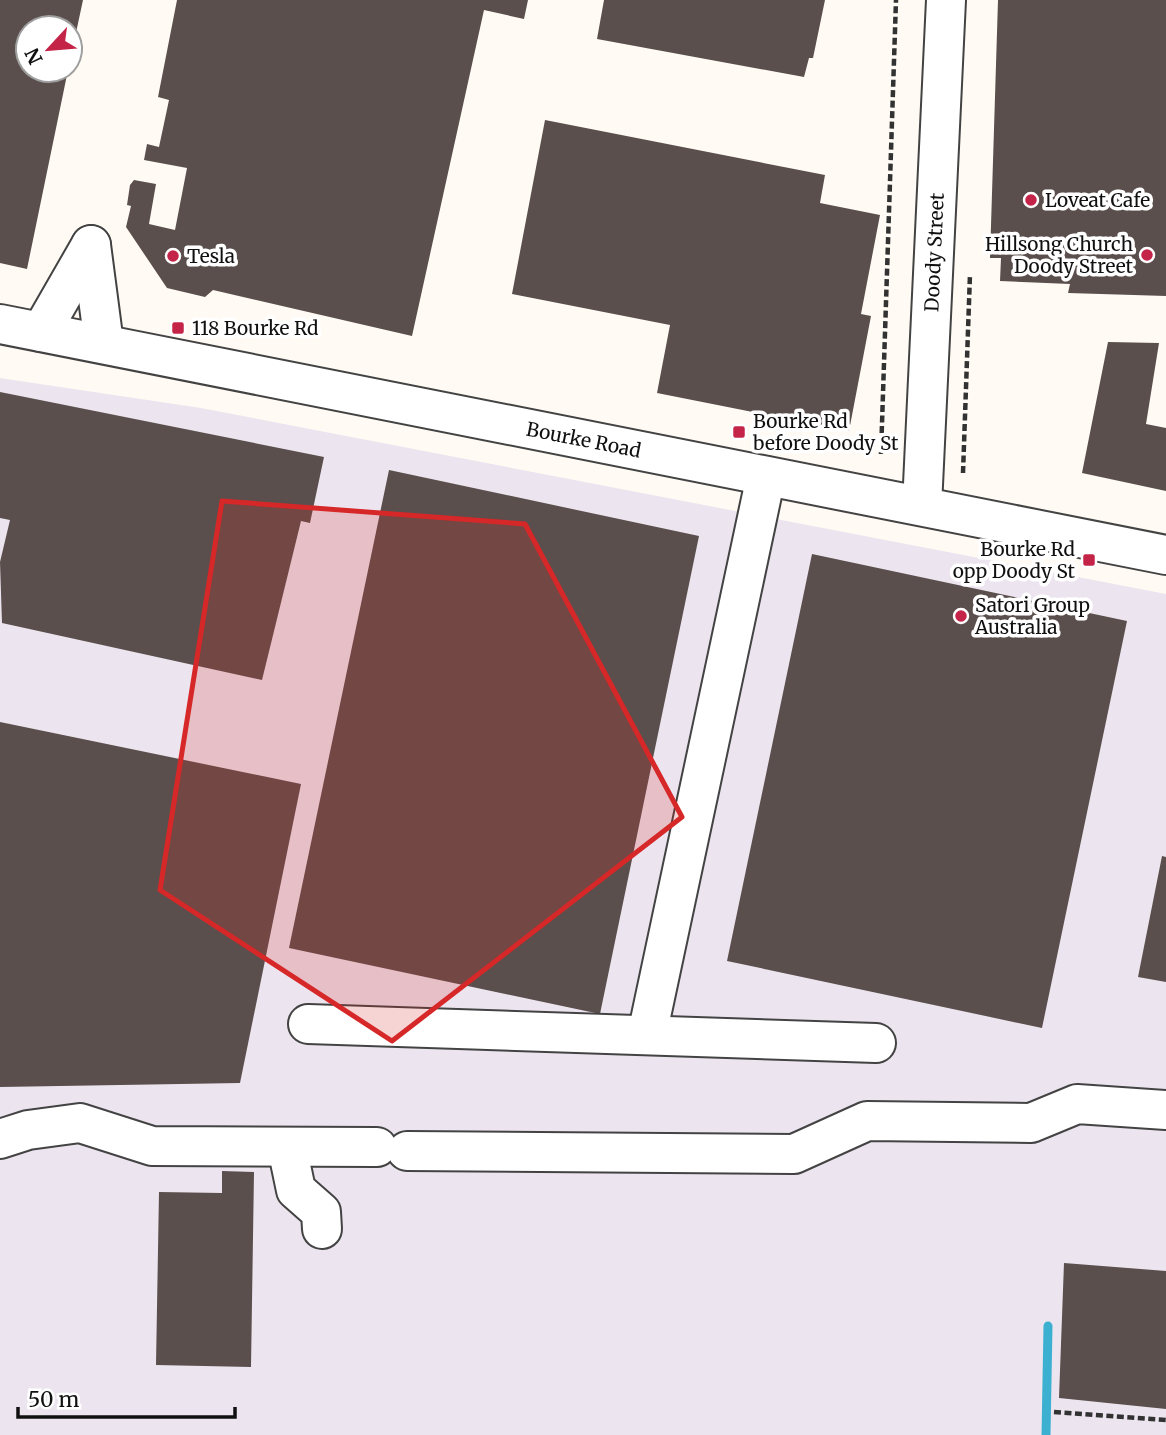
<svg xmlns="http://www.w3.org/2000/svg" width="1166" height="1435" viewBox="0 0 1166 1435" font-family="Merriweather,serif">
  <rect width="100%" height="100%" fill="#fffbf4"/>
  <path fill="#ece5ef" d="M 0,378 L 201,408 L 1166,594 L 1166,1435 L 0,1435 Z"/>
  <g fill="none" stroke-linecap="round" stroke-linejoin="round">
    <path stroke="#3cb0d1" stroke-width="9" d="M 1046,1435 L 1048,1326"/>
  </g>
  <path fill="#5a4f4c" d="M 0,0 L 83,0 L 71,56 L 70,28 L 28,28 L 28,70 L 68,70 L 27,269 L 0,263 Z
    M 177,0 L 528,0 L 524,19 L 484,10 L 412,336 L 213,290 L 205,297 L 167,288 L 126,227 L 131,206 L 127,205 L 130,185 L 134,180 L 156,184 L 149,224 L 175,230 L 187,168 L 144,160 L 147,144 L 159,147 L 169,100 L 158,97 Z
    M 604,0 L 825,0 L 813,58 L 809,58 L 804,77 L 597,39 Z
    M 998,0 L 1166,0 L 1166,296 L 1068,293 L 1070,284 L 1000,281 L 1001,258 L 990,258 Z
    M 545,120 L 825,175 L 820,203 L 880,215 L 861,314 L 871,316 L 849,431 L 657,393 L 670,325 L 512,294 Z
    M 1108,342 L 1159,343 L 1146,424 L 1166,428 L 1166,491 L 1082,473 Z
    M 0,392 L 324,457 L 310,523 L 301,521 L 262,680 L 2,623 L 0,562 L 10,520 L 0,518 Z
    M 389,470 L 699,536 L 600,1014 L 289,948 Z
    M 812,554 L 1127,621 L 1042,1028 L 727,961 Z
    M 0,722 L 301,784 L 240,1083 L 0,1087 Z
    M 1162,856 L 1166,857 L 1166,982 L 1138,977 Z
    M 222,1171 L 254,1172 L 251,1367 L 156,1365 L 159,1192 L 222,1193 Z
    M 1064,1263 L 1166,1271 L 1166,1409 L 1059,1398 Z"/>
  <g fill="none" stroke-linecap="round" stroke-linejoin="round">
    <g stroke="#434343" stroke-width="42">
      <g id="minor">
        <path d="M 91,245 L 104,344"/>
        <path id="s1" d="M 0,324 L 1166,555"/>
        <path d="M 41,332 L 91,245"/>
        <path id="s2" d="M 922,506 L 946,0"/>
        <path d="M 308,1024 L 876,1043"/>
        <path d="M 647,1035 L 766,476"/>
        <path d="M 0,1139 L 28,1130 L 80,1123 L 152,1146 L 377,1147"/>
        <path d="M 287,1147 L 296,1190 L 321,1212 L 322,1229"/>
        <path d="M 407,1151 L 794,1154 L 867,1121 L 1031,1123 L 1077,1104 L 1166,1110"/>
      </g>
    </g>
    <path stroke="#323232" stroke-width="4.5" stroke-dasharray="7 3.5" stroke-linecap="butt" d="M 881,454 L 896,0
      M 963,473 L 970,274
      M 1054,1412 L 1166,1420"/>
    <use href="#minor" stroke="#fff" stroke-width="38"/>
  </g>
  <path fill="#d62828" fill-opacity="0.2" stroke="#d62828" stroke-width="5" stroke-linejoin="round" d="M 222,501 L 525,524 L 682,817 L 392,1041 L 160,890 Z"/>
  <g fill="#c52449" stroke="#fff" stroke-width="2.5">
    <circle cx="1031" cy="200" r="7"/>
    <circle cx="1147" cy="255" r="7"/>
    <circle cx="173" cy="256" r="7"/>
    <rect x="171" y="321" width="14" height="14" rx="3.5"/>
    <rect x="732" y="425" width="14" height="14" rx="3.5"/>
    <rect x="1082" y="553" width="14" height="14" rx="3.5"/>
    <circle cx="961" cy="616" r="7"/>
  </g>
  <g text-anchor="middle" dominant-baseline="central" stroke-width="7" stroke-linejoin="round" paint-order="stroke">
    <g font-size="19" fill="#101010" stroke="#fff" text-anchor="start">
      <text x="1045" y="200">Loveat Cafe</text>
      <text x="1133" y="244" text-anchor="end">Hillsong Church<tspan x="1133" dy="22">Doody Street</tspan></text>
      <text x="187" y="256">Tesla</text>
      <text x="192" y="328">118 Bourke Rd</text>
      <text x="753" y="421">Bourke Rd<tspan x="753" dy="22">before Doody St</tspan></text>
      <text x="1075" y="549" text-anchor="end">Bourke Rd<tspan x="1075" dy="22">opp Doody St</tspan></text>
      <text x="975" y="605">Satori Group<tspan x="975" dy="22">Australia</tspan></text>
    </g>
    <g font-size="19" fill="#101010" stroke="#fff">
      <text stroke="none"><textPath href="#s2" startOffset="254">Doody Street</textPath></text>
      <text stroke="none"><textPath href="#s1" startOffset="595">Bourke Road</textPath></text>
    </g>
  </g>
  <g transform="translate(49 49) rotate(244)"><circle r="33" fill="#ffffff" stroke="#9f9f9f" stroke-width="2"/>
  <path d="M0-5L12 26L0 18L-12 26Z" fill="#c52449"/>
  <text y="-10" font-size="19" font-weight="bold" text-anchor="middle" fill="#101010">N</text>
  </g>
  <path d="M18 1407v10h217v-10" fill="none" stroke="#101010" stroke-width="3.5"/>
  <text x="28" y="1407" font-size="21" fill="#101010" stroke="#ffffff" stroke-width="5" paint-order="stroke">50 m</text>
</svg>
